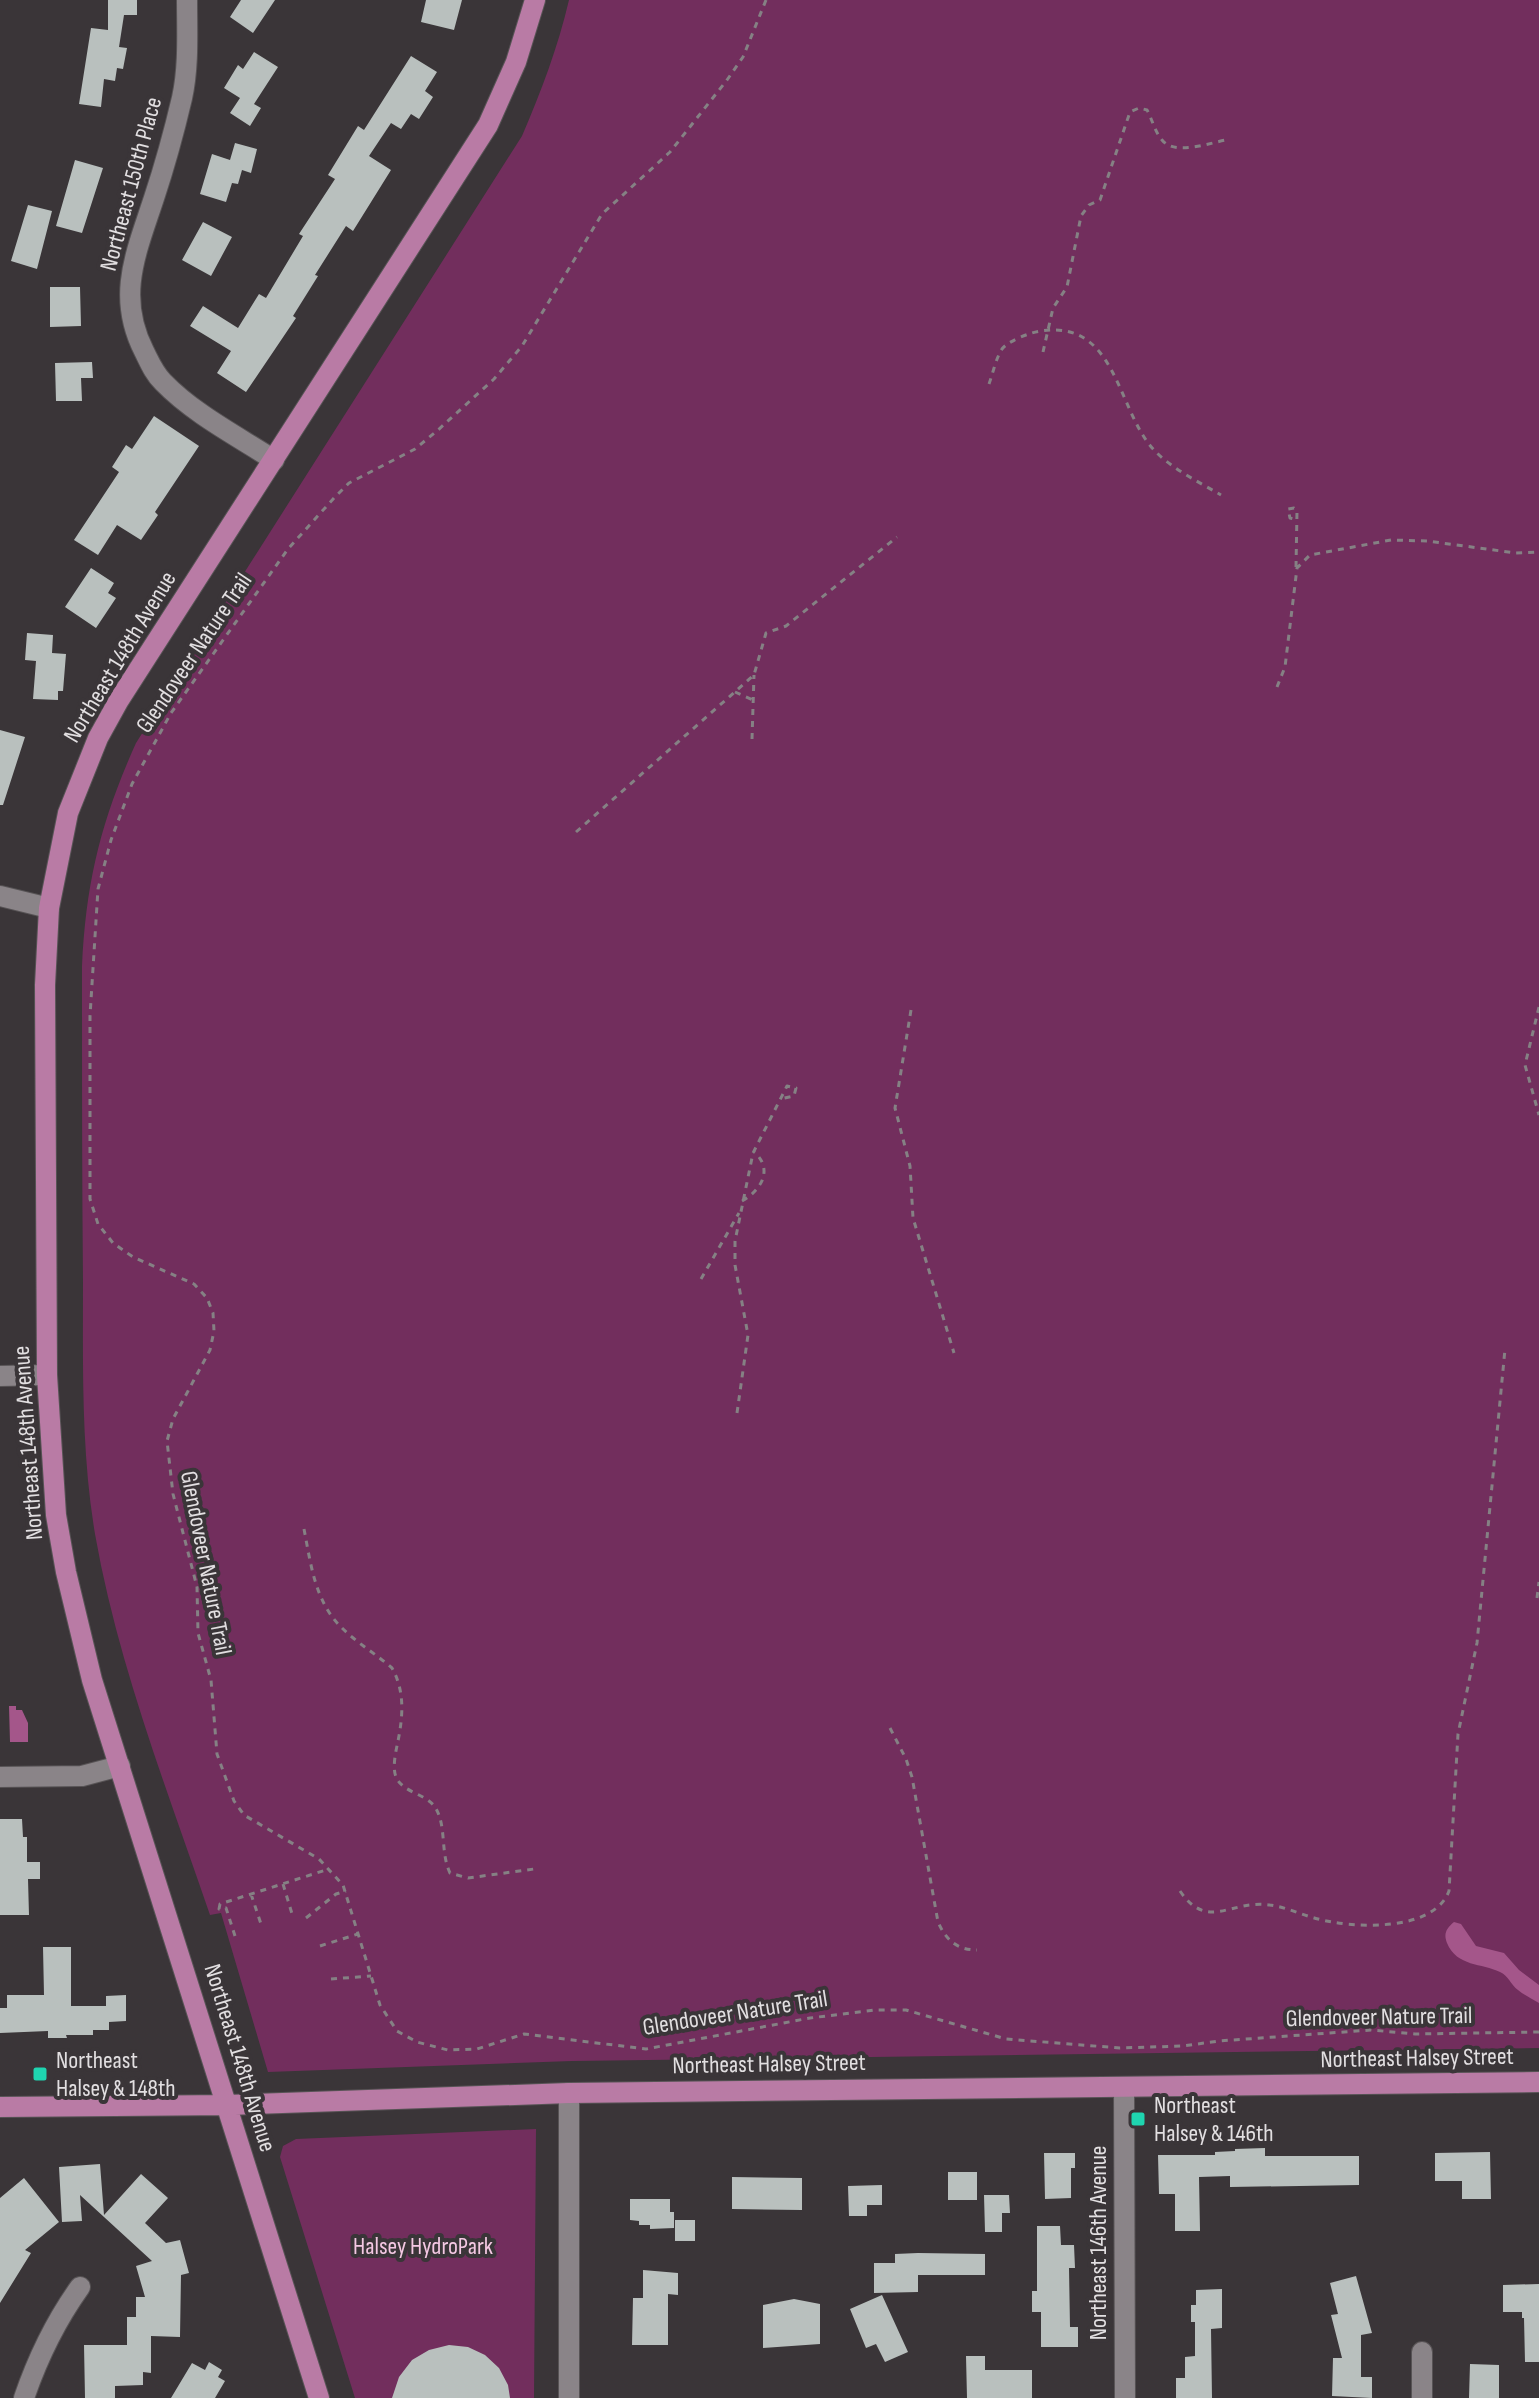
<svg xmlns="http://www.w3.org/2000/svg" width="1539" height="2398" viewBox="0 0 1539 2398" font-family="'Sofia Sans Condensed',sans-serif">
  <rect width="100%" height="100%" fill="#3a3538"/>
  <path fill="#722e5d" d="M 569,0 L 1539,0 L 1539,2048 L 572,2061 L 268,2072 L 221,1913 L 210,1915 C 167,1789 118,1665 95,1534 C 81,1450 83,1365 83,1280 C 82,1176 82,1071 82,966 C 86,881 101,821 136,743 L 522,136 C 541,92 558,47 569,0 Z
    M 536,2129 L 534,2398 L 355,2398 L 280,2157 L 283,2146 L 296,2139 Z"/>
  <path fill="#a4568a" d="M 9,1706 L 16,1706 L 16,1710 L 22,1710 L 28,1723 L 28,1742 L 10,1742 Z
    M 1454,1922 L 1461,1924 L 1476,1946 L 1504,1953 L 1519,1970 L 1539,1985 L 1539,2003 C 1532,1999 1524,1995 1518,1990 C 1511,1985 1508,1975 1500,1972 C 1482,1963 1457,1967 1447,1943 C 1443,1933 1447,1928 1454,1922 Z"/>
  <path fill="#b9c0be" d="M 108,0 L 137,0 L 137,15 L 124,15 L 119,47 L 127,48 L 123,69 L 117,68 L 115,81 L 104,79 L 101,107 L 79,104 L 91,28 L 108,30 Z
    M 241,0 L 275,0 L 253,33 L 230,17 Z
    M 426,0 L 462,0 L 454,30 L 421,22 Z
    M 254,52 L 278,67 L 254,104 L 261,108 L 250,126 L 230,113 L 240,98 L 224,88 L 238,65 L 243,69 Z
    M 411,56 L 437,72 L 425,91 L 433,97 L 419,119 L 411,114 L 401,129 L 391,123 L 369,156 L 391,170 L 353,231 L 346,226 L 315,275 L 318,276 L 293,316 L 296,318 L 246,392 L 217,373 L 231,351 L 190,326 L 203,306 L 238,328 L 259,294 L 266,298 L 303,236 L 299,234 L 335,179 L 328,175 L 358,126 L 364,130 Z
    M 235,143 L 257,149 L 251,173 L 242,170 L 238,184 L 232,183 L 226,202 L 200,194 L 212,154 L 230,160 Z
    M 75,160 L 103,168 L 82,233 L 56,226 Z
    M 28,205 L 52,211 L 37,269 L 11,261 Z
    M 203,222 L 232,237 L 211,276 L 182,260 Z
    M 50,287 L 80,287 L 81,326 L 50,327 Z
    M 92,362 L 93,378 L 81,378 L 82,401 L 56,401 L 55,363 Z
    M 154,416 L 199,446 L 155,512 L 158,515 L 141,540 L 117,525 L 98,555 L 74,540 L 119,472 L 112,467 L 126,445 L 132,449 Z
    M 91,568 L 114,583 L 108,593 L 116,598 L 96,628 L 65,607 Z
    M 27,633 L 53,635 L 52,653 L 66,654 L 63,691 L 58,691 L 58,700 L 33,699 L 36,661 L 25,660 Z
    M 0,730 L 25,737 L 3,805 L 0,805 Z
    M 0,1819 L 22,1819 L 23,1837 L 27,1837 L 27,1862 L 40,1862 L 40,1879 L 28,1879 L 29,1915 L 0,1915 Z
    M 43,1947 L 71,1947 L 71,2006 L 106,2006 L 106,1996 L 126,1995 L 126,2021 L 109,2022 L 109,2030 L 93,2030 L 93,2035 L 66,2035 L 67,2038 L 48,2038 L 48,2031 L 0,2033 L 0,2008 L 7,2008 L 7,1995 L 44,1995 Z
    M 1265,2148 L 1265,2156 L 1359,2156 L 1359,2185 L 1230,2187 L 1230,2176 L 1199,2177 L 1200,2231 L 1175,2231 L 1175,2194 L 1159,2194 L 1158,2155 L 1215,2155 L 1215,2152 L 1235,2151 L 1235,2149 Z
    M 1490,2152 L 1491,2199 L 1462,2199 L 1462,2181 L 1435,2181 L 1435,2153 Z
    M 1044,2153 L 1075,2153 L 1075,2168 L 1071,2168 L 1071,2198 L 1045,2199 Z
    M 100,2164 L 104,2215 L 141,2174 L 168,2198 L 145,2223 L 166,2243 L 180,2240 L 189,2273 L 181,2275 L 180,2337 L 151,2336 L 151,2373 L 143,2372 L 143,2385 L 115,2386 L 115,2398 L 85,2398 L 84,2345 L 127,2345 L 127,2317 L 136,2317 L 136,2297 L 145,2297 L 136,2266 L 152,2261 L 80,2195 L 82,2221 L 62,2222 L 59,2167 Z
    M 948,2172 L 977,2172 L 977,2200 L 948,2200 Z
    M 732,2177 L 802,2178 L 802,2210 L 732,2209 Z
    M 24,2178 L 59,2222 L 25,2250 L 31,2253 L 0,2303 L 0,2198 Z
    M 882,2185 L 882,2205 L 867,2205 L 867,2216 L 849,2216 L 848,2186 Z
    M 984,2195 L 1009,2195 L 1010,2213 L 1002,2213 L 1002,2232 L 985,2232 Z
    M 630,2199 L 670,2199 L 670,2212 L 674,2212 L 674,2228 L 650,2229 L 650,2225 L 639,2225 L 639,2221 L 630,2220 Z
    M 675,2220 L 695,2220 L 695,2241 L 675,2241 Z
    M 1037,2226 L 1060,2226 L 1061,2245 L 1074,2245 L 1075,2268 L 1069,2268 L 1070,2327 L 1078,2327 L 1078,2347 L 1041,2347 L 1041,2312 L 1032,2312 L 1032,2291 L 1037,2291 Z
    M 918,2253 L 985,2254 L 985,2275 L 918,2275 L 918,2292 L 874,2293 L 874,2263 L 895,2263 L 895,2254 Z
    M 643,2270 L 678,2273 L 678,2295 L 668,2294 L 668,2345 L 632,2345 L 633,2298 L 643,2298 Z
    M 1356,2276 L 1372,2333 L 1361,2335 L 1361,2377 L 1372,2377 L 1372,2398 L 1332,2396 L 1333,2358 L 1342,2358 L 1331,2315 L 1338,2314 L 1330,2283 Z
    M 1539,2284 L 1539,2362 L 1525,2362 L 1524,2318 L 1522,2318 L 1522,2312 L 1503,2312 L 1503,2285 Z
    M 1222,2289 L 1222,2328 L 1211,2329 L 1212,2398 L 1176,2398 L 1176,2378 L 1185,2378 L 1185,2357 L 1195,2356 L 1195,2322 L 1191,2322 L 1191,2305 L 1196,2305 L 1196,2290 Z
    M 882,2295 L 908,2352 L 885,2362 L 876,2344 L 866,2348 L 850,2309 Z
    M 794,2299 L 820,2304 L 820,2344 L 763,2348 L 763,2305 Z
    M 449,2345 L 468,2347 L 485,2355 L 499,2368 L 508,2385 L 510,2398 L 392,2398 L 399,2377 L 412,2360 L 429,2350 Z
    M 966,2356 L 985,2356 L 985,2370 L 1032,2370 L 1032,2398 L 967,2398 Z
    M 209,2362 L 222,2370 L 218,2377 L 225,2381 L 215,2398 L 171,2398 L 192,2363 L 205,2370 Z
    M 1470,2364 L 1499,2365 L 1499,2398 L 1469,2398 Z"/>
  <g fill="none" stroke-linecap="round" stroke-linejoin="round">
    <g stroke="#575355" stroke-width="22">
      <path id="minor" d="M 187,0 C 187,32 189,66 182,98 C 174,132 165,165 154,198 C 136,253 116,296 144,351 C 150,363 154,373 163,382 C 194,414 237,436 274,460
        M 0,896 L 49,908
        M 0,1376 L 47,1375
        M 0,1777 L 82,1776 L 120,1766
        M 1124,2087 L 1125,2398
        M 569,2093 L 569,2398
        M 24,2398 C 38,2357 55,2322 80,2287
        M 1422,2398 L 1422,2352"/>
    </g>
    <g stroke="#575355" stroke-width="22">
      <path id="major" d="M 0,2107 L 228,2105 L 569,2093 L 1539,2082
        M 319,2398 L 92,1680 L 66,1572 L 56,1515 L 47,1375 L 45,985 L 49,908 L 68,813 L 98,738 L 119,700 L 488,125 L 516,62 L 535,0"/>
    </g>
    <path stroke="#858184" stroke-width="3" stroke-dasharray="6 6" stroke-linecap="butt" d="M 766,0 L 743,57 L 727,80 L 670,152 L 602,214 L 522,346 L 494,379 L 438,430 L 415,449 L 349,483 L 334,498 L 288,549 L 171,713 L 132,784 L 111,840 L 98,889 L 90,1016 L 90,1199 L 98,1224 L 113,1243 L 133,1257 L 194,1284 L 207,1298 L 213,1313 L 214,1331 L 210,1350 L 173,1419 L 167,1441 L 173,1494 L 197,1587 L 198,1633 L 211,1680 L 217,1754 L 234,1801 L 244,1815 L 319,1859 L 343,1885 L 380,2005 L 397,2031 L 417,2042 L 448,2050 L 477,2049 L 524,2034 L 646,2049 L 810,2018 L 875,2010 L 906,2010 L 1006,2039 L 1120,2048 L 1183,2046 L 1219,2041 L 1371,2030 L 1415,2034 L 1539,2032
      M 1043,352 L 1053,308 L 1067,287 L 1081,216 L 1089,205 L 1100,200 L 1130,112 L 1139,108 L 1147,110 C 1152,119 1155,132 1162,140 C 1175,156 1209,143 1226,140
      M 989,384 C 993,373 996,358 1002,349 C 1008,341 1031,332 1041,331 C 1117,319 1117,411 1154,450 C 1172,469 1199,482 1221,495
      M 1296,567 L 1297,511 L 1294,508 L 1288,509 L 1290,518 L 1297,520
      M 1277,687 L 1285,667 L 1297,568 L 1310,555 L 1391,540 L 1427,541 L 1516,553 L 1539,552
      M 735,692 L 753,700
      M 752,739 L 754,675
      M 576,832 L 754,675 L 766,633 L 786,626 L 897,537
      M 1539,1007 L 1525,1065 L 1539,1115
      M 911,1010 L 895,1108 L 910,1166 L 913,1218 L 954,1353
      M 742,1201 C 762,1190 774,1168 753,1151
      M 701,1279 L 739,1213
      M 737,1413 L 748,1335 L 735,1265 L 735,1241 L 753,1153 L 787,1086 L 796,1088 L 794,1096 L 780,1099
      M 304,1529 C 311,1565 315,1602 342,1628 C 357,1643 376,1654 392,1668 C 405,1691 403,1716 398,1741 C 396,1751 392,1767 396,1777 C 403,1793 425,1793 435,1807 C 447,1826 440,1852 450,1873 L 468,1878 L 534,1869
      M 1537,1598 L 1539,1582
      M 890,1728 L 906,1759 L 912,1777 L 938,1922 C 946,1940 957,1950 977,1950
      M 283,1884 L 293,1917
      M 1180,1891 C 1208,1932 1231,1899 1270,1905 C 1286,1907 1302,1915 1318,1919 C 1352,1928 1433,1933 1449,1891 L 1458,1734 L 1477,1643 L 1505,1349
      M 251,1894 L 262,1927
      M 306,1918 L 336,1894 L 346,1891
      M 235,1936 L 226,1908 L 219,1909 L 220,1904 L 329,1869
      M 320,1946 L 358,1934
      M 331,1979 L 371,1976"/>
    <use href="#minor" stroke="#8a8488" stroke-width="20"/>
    <use href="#major" stroke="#b97ba5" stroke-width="20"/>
  </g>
  <g fill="#1fd5b0" stroke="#3a3538" stroke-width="3">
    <rect x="32" y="2066" width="16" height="16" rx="4"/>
    <rect x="1130" y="2111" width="16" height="16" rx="4"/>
  </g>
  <g text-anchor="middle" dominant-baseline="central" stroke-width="8" stroke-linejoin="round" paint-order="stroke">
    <g font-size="24" fill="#e2dfe1" stroke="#3a3538">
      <text transform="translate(131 184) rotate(-75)">Northeast 150th Place</text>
      <text transform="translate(194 653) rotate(-56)">Glendoveer Nature Trail</text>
      <text transform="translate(120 657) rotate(-59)">Northeast 148th Avenue</text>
      <text transform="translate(28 1443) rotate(-94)">Northeast 148th Avenue</text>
      <text transform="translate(206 1563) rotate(79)">Glendoveer Nature Trail</text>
      <text transform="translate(735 2013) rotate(-9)">Glendoveer Nature Trail</text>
      <text transform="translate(1379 2017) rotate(-1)">Glendoveer Nature Trail</text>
      <text transform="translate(240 2058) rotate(73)">Northeast 148th Avenue</text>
      <text transform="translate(1417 2058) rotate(-1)">Northeast Halsey Street</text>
      <text transform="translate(769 2064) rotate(-1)">Northeast Halsey Street</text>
      <text transform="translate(1098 2243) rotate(-90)">Northeast 146th Avenue</text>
    </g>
    <g font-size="24" fill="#e2dfe1" stroke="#3a3538" text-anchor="start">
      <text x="56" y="2060">Northeast<tspan x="56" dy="28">Halsey &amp; 148th</tspan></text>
      <text x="1154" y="2105">Northeast<tspan x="1154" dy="28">Halsey &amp; 146th</tspan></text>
    </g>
    <g font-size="24" fill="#f4c8e3" stroke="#3a3538">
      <text x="423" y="2246">Halsey HydroPark</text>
    </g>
  </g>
</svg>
